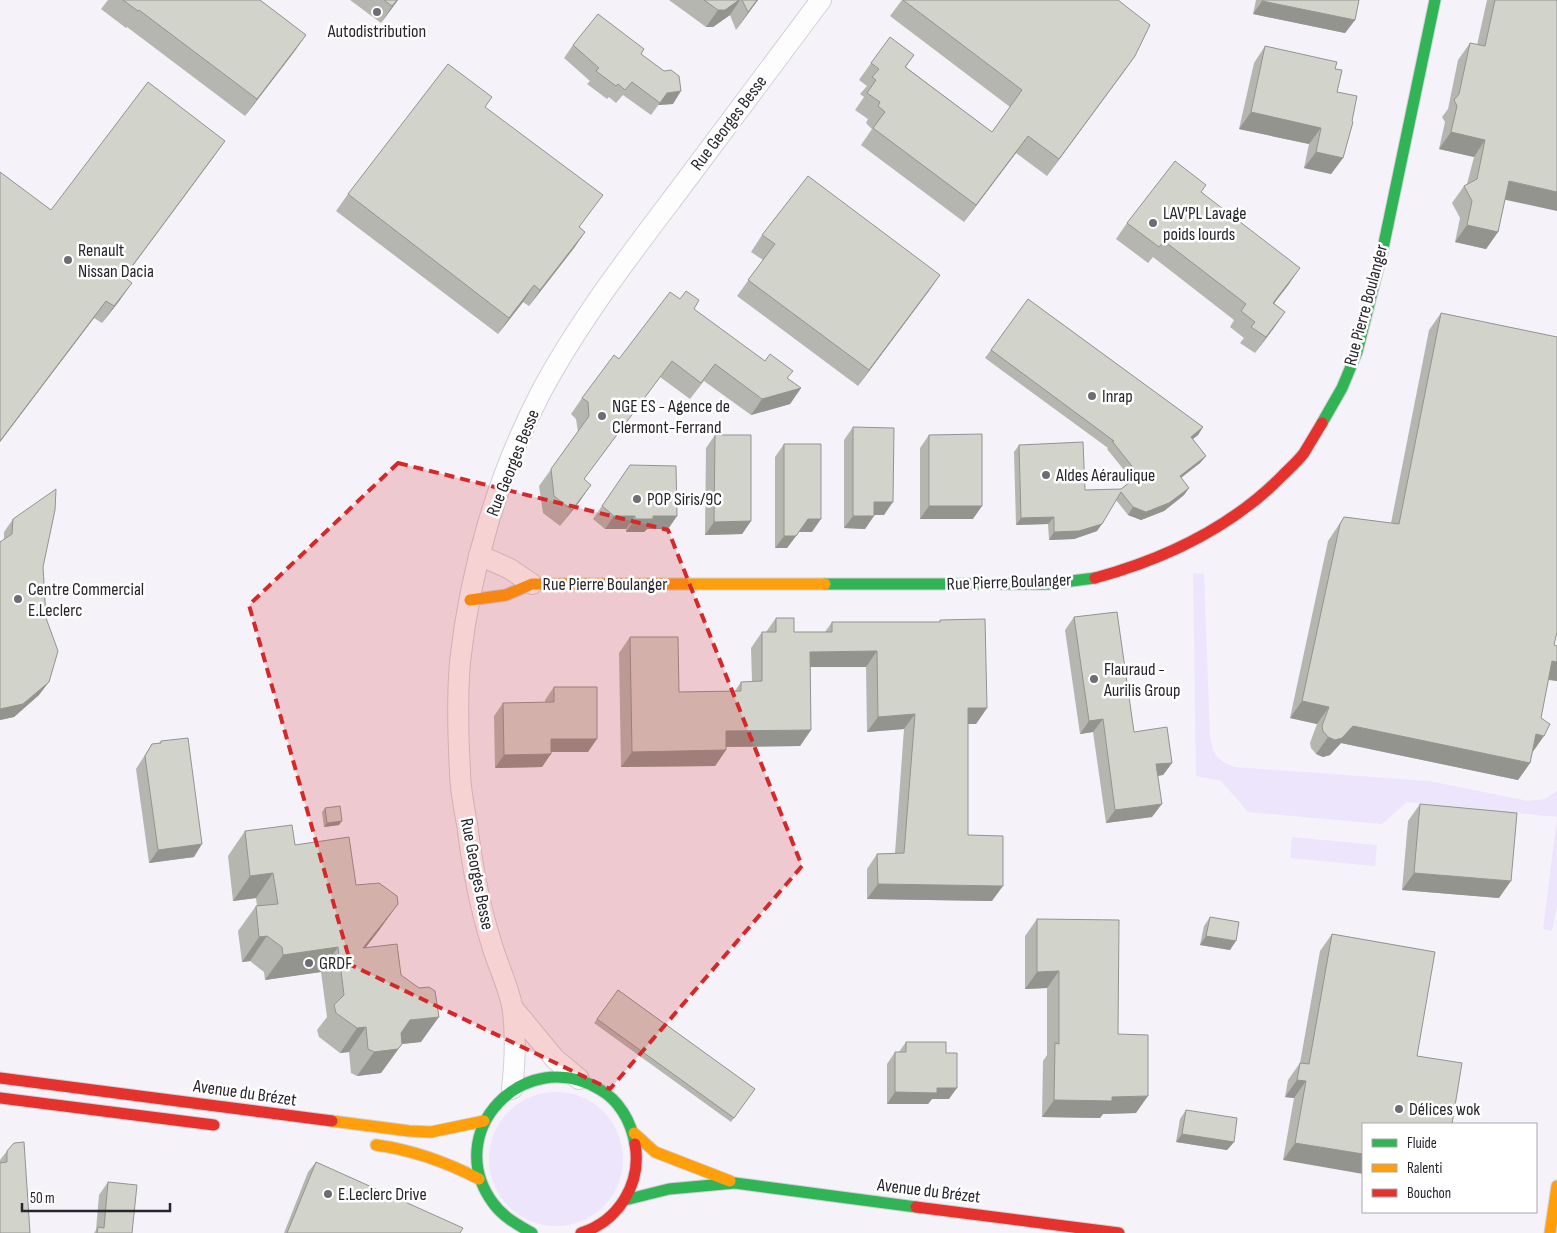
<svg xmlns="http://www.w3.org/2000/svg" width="1557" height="1233" viewBox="0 0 1557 1233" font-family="'Sofia Sans Condensed',sans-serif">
  <rect width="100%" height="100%" fill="#f5f2fa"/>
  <path fill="#ede5fc" d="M 1193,573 L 1204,574 L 1210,735 C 1213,754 1216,760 1234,767 L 1429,781 L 1528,801 L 1545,799 L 1557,791 L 1557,906 L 1552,931 L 1543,929 L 1557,817 L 1407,802 L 1382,824 L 1248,812 L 1221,781 L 1196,776 Z
    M 1292,837 L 1377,845 L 1375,866 L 1290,858 Z
    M489 1159a67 67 0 1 1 134 0a67 67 0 1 1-134 0Z"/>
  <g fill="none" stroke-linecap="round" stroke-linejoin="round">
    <g stroke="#d2d0d7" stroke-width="22">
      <path id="street" d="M 479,555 L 510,569 L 532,584
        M 512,1007 L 555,1059 L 579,1079
        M 512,1089 C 515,1063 516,1038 513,1011 C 510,989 497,964 491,942 C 479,904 472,864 467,824 C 464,807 460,789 460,771 C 458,735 457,698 460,662 C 470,569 498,475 541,392 C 578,323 626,260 673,198 C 723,132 772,66 821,0"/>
    </g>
    <g stroke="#d2d0d7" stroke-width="13">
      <path id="fast" d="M 1322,423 L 1342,388 L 1357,352 L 1382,253 L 1435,0
        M 825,584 L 1048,584 L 1095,578
        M 625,1200 L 669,1189 L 735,1183 L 916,1207
        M 532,1233 C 518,1225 503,1217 493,1203 C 441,1132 524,1045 599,1089 C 619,1100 631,1121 635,1144"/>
    </g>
    <g stroke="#d2d0d7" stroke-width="13">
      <path id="slow" d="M 470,600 L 506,595 L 532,584 L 825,584
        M 332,1121 L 409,1131 L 431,1132 L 484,1121
        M 634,1133 L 655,1152 L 730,1181
        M 376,1145 C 413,1150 446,1162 479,1179
        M 1550,1233 L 1557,1186"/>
    </g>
    <g stroke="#d2d0d7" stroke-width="13">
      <path id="jam" d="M 1095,578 C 1165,559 1232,527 1283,475 C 1290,468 1298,461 1304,453 C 1310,443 1316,433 1322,423
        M 0,1078 L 332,1121
        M 0,1098 L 214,1125
        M 916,1207 L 1119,1233
        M 581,1233 C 619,1221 642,1183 635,1144"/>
    </g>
    <use href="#street" stroke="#fefdfe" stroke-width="20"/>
    <use href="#fast" stroke="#30b455" stroke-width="11"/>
    <use href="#slow" stroke="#ff9f0a" stroke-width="11"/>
    <use href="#jam" stroke="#e5322d" stroke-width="11"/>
  </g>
  <path fill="#b5b6af" d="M 108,0 L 260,0 L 306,35 L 294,52 L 245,116 L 127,27 L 126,28 L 101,9 Z
    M 350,0 L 398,0 L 381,23 Z
    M 669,0 L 758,0 L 736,30 L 730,15 L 713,27 L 706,27 Z
    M 902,0 L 1118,0 L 1135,56 L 1047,176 L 1016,153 L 964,222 L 861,145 L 872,129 L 866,123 L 868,119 L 855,110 L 864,97 L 860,94 L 867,86 L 859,80 L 871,63 L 914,55 L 906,67 L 992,132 L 1010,107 L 890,16 Z
    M 1256,0 L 1359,0 L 1355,20 L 1345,33 L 1253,14 Z
    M 1487,0 L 1557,0 L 1505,200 L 1498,232 L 1486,249 L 1455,242 L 1460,218 L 1452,203 L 1464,186 L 1467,184 L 1474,157 L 1439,149 L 1445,122 L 1442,117 L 1448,109 L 1458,60 L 1470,43 L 1477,45 Z
    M 573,45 L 641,54 L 673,104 L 658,105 L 651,115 L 623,95 L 616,103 L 609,97 L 607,99 L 587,84 L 590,81 L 564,58 Z
    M 1265,46 L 1335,69 L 1343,158 L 1331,174 L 1304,168 L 1309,144 L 1239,129 L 1254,63 Z
    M 485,107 L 591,211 L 579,227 L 585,232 L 574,248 L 529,306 L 523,302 L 498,334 L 336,211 L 348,194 Z
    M 225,141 L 124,277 L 120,300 L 102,323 L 94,318 L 0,442 L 0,172 L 51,210 Z
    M 1202,192 L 1289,284 L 1274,303 L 1285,312 L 1255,353 L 1240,343 L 1244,338 L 1230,327 L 1234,320 L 1153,257 L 1148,263 L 1116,239 L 1127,223 Z
    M 762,235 L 940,275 L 858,386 L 737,296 L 763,260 L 751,252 Z
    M 1028,299 L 1203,427 L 1198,435 L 1193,439 L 1206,456 L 1200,463 L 1181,478 L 1189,488 L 1184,495 L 1164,511 L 1141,520 L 1128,515 L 1116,500 L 1097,531 L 1074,539 L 1049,540 L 1048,524 L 1016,525 L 1014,452 L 1019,445 L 1085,490 L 1121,489 L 1132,480 L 1107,449 L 1108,448 L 985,358 Z
    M 694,309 L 801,388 L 790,404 L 751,415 L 704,381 L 690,399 L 660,377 L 584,479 L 580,501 L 560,526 L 543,513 L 539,486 L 578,432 L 576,419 L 571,414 L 582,398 L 619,359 Z
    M 1441,313 L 1554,645 L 1557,681 L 1548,680 L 1530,763 L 1518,780 L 1341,743 L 1330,755 L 1323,757 L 1316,754 L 1311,748 L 1310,743 L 1317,724 L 1290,718 L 1328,541 L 1344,517 L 1391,523 L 1429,330 Z
    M 853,427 L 884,515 L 874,515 L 865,529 L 844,528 L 844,440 Z
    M 715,435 L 751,521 L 742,534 L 705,535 L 706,448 Z
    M 929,435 L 973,519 L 920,519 L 920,448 Z
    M 784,444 L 812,532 L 799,532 L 787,548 L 775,548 L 775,457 Z
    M 630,465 L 677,516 L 668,529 L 647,529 L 644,532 L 626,532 L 626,529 L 605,529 L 593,519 Z
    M 13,519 L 43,567 L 39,695 L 14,717 L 0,720 L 0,542 L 4,540 L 4,532 Z
    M 1074,617 L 1134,732 L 1172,763 L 1163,775 L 1158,776 L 1152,817 L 1106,823 L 1093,732 L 1080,734 L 1065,630 Z
    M 776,618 L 794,632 L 825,632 L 832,622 L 939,622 L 940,620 L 987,708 L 976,724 L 968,724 L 968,835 L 992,901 L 867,899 L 867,869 L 877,854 L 895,853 L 904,729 L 867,732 L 866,667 L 810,667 L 811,730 L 800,746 L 726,747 L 726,750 L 715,766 L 621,767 L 619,653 L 630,637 L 679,692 L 735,691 L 741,682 L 752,682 L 751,648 L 762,632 L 766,632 Z
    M 554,687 L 588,752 L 551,752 L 542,767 L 495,768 L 494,716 L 503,703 L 545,703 L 545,700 Z
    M 161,741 L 194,857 L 149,863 L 136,769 L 152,744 L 159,743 Z
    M 1420,804 L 1499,898 L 1402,890 L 1408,821 Z
    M 325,808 L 339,825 L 324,827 L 322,812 Z
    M 245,831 L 295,845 L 356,885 L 380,929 L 365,948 L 401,975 L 421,1042 L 402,1044 L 381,1073 L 357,1076 L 351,1073 L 349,1052 L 340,1053 L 319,1037 L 317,1030 L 327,1017 L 321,972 L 265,980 L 264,972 L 250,961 L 242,962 L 238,931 L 256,906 L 257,906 L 256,898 L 233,901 L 228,856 Z
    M 1210,917 L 1230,950 L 1200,945 L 1204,926 Z
    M 1037,919 L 1118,1034 L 1136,1113 L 1103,1114 L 1100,1118 L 1042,1117 L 1043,1061 L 1047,1055 L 1047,988 L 1025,989 L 1025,936 Z
    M 1332,934 L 1435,952 L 1283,1160 L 1294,1098 L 1285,1097 L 1288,1080 L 1300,1063 L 1320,951 Z
    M 618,990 L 755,1089 L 731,1122 L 594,1023 Z
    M 906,1042 L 946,1053 L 949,1099 L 932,1099 L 928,1104 L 887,1104 L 887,1064 L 895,1052 L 899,1052 Z
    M 1186,1110 L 1234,1142 L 1227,1150 L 1176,1142 L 1180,1119 Z
    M 7,1151 L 30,1233 L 0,1233 L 0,1160 Z
    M 316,1162 L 460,1233 L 284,1233 L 308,1172 Z
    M 108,1182 L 132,1233 L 94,1233 L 96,1230 L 99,1195 Z"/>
  <path fill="#93948e" d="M 397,0 L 398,0 L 381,23 L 392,6 Z
    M 739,0 L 740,0 L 730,15 L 713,27 L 706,27 L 718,10 Z
    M 757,0 L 758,0 L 736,30 L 748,12 Z
    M 1262,1 L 1355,20 L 1345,33 L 1253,14 Z
    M 306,35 L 294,52 L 245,116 L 257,99 Z
    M 1135,56 L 1123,73 L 1047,176 L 1059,159 Z
    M 681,91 L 673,104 L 658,105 L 651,115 L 667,93 Z
    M 1251,112 L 1321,128 L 1309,144 L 1239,129 Z
    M 1451,132 L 1485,140 L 1474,157 L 1439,149 Z
    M 1028,136 L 1016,153 L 964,222 L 976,205 Z
    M 225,141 L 213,158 L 112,294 L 124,277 Z
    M 1316,152 L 1343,158 L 1331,174 L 1304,168 Z
    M 1509,181 L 1557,192 L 1557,211 L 1497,198 Z
    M 1467,225 L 1498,232 L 1486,249 L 1455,242 Z
    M 585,232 L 574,248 L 529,306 L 540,290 Z
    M 1300,268 L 1289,284 L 1262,319 L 1273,303 Z
    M 940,275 L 929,291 L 858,386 L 869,370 Z
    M 132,283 L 120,300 L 102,323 L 114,306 Z
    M 534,285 L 523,302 L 498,334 L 509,318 Z
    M 106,301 L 94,318 L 0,442 L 0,441 Z
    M 1285,312 L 1274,328 L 1255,353 L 1266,337 Z
    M 801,388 L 790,404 L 751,415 L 762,399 Z
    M 1203,427 L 1198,435 L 1186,444 L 1191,437 Z
    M 1206,456 L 1200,463 L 1174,483 L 1180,476 Z
    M 591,485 L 580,501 L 560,526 L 572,510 Z
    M 1189,488 L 1184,495 L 1164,511 L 1141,520 L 1128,515 L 1133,507 Z
    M 874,502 L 893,502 L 884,515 L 865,515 Z
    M 929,506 L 982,506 L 973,519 L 920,519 Z
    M 614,516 L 635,516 L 626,529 L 605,529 Z
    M 653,516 L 677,516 L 668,529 L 647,529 L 644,532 L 626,532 L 635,519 Z
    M 853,516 L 874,516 L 865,529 L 844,528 Z
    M 1054,517 L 1048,524 L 1016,525 L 1021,518 Z
    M 808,519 L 821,519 L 812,532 L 799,532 L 787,548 L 775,548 L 784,536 Z
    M 751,521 L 742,534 L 705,535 L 714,522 Z
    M 1102,524 L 1097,531 L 1074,539 L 1049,540 L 1054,532 Z
    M 877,651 L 866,667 L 799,667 L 810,652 Z
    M 1552,661 L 1557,662 L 1557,681 L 1540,678 Z
    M 49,682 L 39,695 L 14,717 L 0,720 L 0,709 Z
    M 1302,701 L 1329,707 L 1317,724 L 1290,718 Z
    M 968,708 L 987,708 L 976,724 L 957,724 Z
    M 915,714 L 904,729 L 867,732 L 878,717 Z
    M 1103,719 L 1093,732 L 1080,734 L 1089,721 Z
    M 1353,726 L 1530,763 L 1518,780 L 1341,743 L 1330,755 L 1323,757 L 1316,754 L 1328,737 Z
    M 811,730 L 800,746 L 715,747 L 726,731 Z
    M 1536,734 L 1544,736 L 1532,753 Z
    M 551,739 L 597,739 L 588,752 L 542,752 Z
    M 726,750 L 715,766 L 621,767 L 632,752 Z
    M 551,754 L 542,767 L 495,768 L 504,755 Z
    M 1172,763 L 1163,775 L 1147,777 L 1156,764 Z
    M 1162,804 L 1152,817 L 1106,823 L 1115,810 Z
    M 342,821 L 339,825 L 324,827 L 327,823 Z
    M 202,844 L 194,857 L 149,863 L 158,850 Z
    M 273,873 L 256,898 L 233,901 L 250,876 Z
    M 1414,873 L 1511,881 L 1499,898 L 1402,890 Z
    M 878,884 L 1003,886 L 992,901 L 867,899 Z
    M 398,904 L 380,929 L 346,973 L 363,948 Z
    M 267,936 L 250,961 L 242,962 L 259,937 Z
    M 1206,936 L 1236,941 L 1230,950 L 1200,945 Z
    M 338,947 L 321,972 L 265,980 L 283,955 Z
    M 1059,971 L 1047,988 L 1025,989 L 1037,972 Z
    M 439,1017 L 421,1042 L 402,1044 L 381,1073 L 357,1076 L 374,1052 L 410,1020 Z
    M 366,1027 L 349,1052 L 340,1053 L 357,1028 Z
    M 1297,1080 L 1306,1081 L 1294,1098 L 1285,1097 Z
    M 937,1088 L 957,1088 L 949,1099 L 932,1099 L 928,1104 L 887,1104 L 895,1092 Z
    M 1148,1096 L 1136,1113 L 1103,1114 L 1100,1118 L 1042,1117 L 1054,1100 L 1112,1097 Z
    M 1182,1134 L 1234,1142 L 1227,1150 L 1176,1142 Z
    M 1295,1143 L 1363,1154 L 1363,1174 L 1283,1160 Z"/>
  <path fill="#d2d4cb" stroke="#93948e" d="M 123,0 L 260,0 L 306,35 L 257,99 L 139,10 L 138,11 Z
    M 384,0 L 397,0 L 392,6 Z
    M 704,0 L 739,0 L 725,10 L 718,10 Z
    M 742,0 L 757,0 L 748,12 Z
    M 903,0 L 1118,0 L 1150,25 L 1135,56 L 1059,159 L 1028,136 L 976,205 L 873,128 L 885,112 L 878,106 L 880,102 L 867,93 L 876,80 L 872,77 L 879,69 L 871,63 L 890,37 L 914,55 L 905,67 L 992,132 L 1022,90 Z
    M 1263,0 L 1359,0 L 1355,20 L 1262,1 Z
    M 1495,0 L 1557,0 L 1557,192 L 1509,181 L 1498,232 L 1467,225 L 1472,201 L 1464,186 L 1477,179 L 1485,140 L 1451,132 L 1457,106 L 1454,100 L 1459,94 L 1470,43 L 1485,46 Z
    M 598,14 L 644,49 L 641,54 L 664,71 L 671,70 L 679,76 L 681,91 L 667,93 L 660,103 L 632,82 L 625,90 L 618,84 L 616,86 L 596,71 L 599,68 L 573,45 Z
    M 1265,46 L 1337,62 L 1335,69 L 1342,70 L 1337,92 L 1357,96 L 1352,121 L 1353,122 L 1343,158 L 1316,152 L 1321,128 L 1251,112 Z
    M 448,64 L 492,97 L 485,107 L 603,195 L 579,227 L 585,232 L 540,290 L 534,285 L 509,318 L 348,194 Z
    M 148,82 L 225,141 L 124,277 L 132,283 L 114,306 L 106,301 L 0,441 L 0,172 L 51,210 Z
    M 1175,161 L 1206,185 L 1201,192 L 1300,268 L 1273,303 L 1285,312 L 1266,337 L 1251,327 L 1255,322 L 1241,311 L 1246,304 L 1164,241 L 1159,247 L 1127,223 Z
    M 808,176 L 940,275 L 869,370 L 748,280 L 775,244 L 762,235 Z
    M 686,291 L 699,300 L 694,309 L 765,361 L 770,354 L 793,371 L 787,378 L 801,388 L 762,399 L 715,364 L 701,383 L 672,361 L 584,479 L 591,485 L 572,510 L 554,496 L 551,469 L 589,416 L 588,402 L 582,398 L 614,355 L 619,359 L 670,292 L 680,299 Z
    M 1028,299 L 1203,427 L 1191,437 L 1206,456 L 1180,476 L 1189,488 L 1169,503 L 1146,512 L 1133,507 L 1121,492 L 1102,524 L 1079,531 L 1054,532 L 1054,517 L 1021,518 L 1019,445 L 1083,442 L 1085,490 L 1121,489 L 1139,475 L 1112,441 L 1114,441 L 991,350 Z
    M 1441,313 L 1557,337 L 1557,632 L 1554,645 L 1557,646 L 1557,662 L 1552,661 L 1541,718 L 1550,724 L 1544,736 L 1536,734 L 1530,763 L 1353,726 L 1342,738 L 1335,740 L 1328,737 L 1323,731 L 1322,726 L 1329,707 L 1302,701 L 1340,524 L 1344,517 L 1399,524 Z
    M 853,427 L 894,428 L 893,502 L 874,502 L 874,516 L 853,516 Z
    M 982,434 L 982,506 L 929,506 L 929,435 Z
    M 715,435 L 751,435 L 751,521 L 714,522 Z
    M 784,444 L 821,444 L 821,519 L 808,519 L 796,536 L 784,536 Z
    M 630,465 L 676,466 L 677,516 L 653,516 L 653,519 L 635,519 L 635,516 L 614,516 L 602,506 Z
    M 56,489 L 55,510 L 43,567 L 46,618 L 58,651 L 49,682 L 23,704 L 0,709 L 0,542 L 12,534 L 13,519 Z
    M 1117,612 L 1134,732 L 1167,727 L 1172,763 L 1156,764 L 1162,804 L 1115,810 L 1103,719 L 1089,721 L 1074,617 Z
    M 776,618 L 794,618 L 794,632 L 832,632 L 832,622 L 940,622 L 940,620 L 985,619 L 987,708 L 968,708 L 968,835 L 1003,836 L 1003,886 L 878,884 L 877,854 L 904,853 L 915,714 L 878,717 L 877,651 L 810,652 L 811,730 L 726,731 L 726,750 L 632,752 L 630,637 L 678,637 L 679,692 L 741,691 L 741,682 L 762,681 L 762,632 L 776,632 Z
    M 554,687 L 597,687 L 597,739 L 551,739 L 551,754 L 504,755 L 503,703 L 554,702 Z
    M 188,738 L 202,844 L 158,850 L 145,756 L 152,744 L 161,743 L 161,741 Z
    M 1420,804 L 1517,813 L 1511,881 L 1414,873 Z
    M 340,806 L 342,821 L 327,823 L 325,808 Z
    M 292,825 L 295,845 L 349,837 L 356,885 L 379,883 L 397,896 L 398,904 L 363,948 L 397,944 L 401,975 L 419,988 L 429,987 L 435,991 L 439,1017 L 410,1020 L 401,1033 L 402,1044 L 398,1049 L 374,1052 L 368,1049 L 366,1027 L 357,1028 L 336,1013 L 334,1005 L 344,995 L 338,947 L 283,955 L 282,947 L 267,936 L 259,937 L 256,906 L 278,904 L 273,873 L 250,876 L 245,831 Z
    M 1210,917 L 1239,922 L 1236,941 L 1206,936 Z
    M 1037,919 L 1119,920 L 1118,1034 L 1148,1035 L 1148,1096 L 1112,1097 L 1112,1101 L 1054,1100 L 1055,1043 L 1059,1044 L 1059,971 L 1037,972 Z
    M 1332,934 L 1435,952 L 1417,1056 L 1462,1063 L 1452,1124 L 1363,1124 L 1363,1154 L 1295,1143 L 1306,1081 L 1297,1080 L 1300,1063 L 1309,1064 Z
    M 618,990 L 755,1089 L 734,1118 L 597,1019 Z
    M 906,1042 L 946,1042 L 946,1053 L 957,1053 L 957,1088 L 937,1088 L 937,1093 L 895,1092 L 895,1052 L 906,1052 Z
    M 1186,1110 L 1237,1118 L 1234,1142 L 1182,1134 Z
    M 24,1142 L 30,1233 L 0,1233 L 0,1163 L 7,1162 L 7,1151 L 14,1143 Z
    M 316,1162 L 463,1228 L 460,1233 L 287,1233 Z
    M 108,1182 L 137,1185 L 132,1233 L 97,1233 L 98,1227 L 104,1228 Z"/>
  <path fill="#d62828" fill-opacity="0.2" stroke="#d62828" stroke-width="4" stroke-dasharray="10 6" stroke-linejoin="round" d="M 398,463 L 668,530 L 802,866 L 610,1089 L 351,965 L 249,605 Z"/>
  <g fill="#6f6c74" stroke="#fff" stroke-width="2">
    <circle cx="377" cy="12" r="5"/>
    <circle cx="1153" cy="223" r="5"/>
    <circle cx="68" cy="260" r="5"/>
    <circle cx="1092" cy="396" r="5"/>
    <circle cx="602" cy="416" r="5"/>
    <circle cx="1046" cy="475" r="5"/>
    <circle cx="637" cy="499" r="5"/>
    <circle cx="18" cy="599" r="5"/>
    <circle cx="1094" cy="679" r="5"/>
    <circle cx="309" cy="963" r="5"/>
    <circle cx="1399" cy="1109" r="5"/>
    <circle cx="328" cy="1194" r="5"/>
  </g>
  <g text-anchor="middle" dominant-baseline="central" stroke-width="5" stroke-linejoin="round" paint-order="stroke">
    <g font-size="18" fill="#27242c" stroke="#fff" text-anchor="start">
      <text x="377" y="31" text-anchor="middle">Autodistribution</text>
      <text x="1163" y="213">LAV'PL Lavage<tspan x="1163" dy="21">poids lourds</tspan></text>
      <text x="78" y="250">Renault<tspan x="78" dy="21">Nissan Dacia</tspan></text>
      <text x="1102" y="396">Inrap</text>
      <text x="612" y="406">NGE ES - Agence de<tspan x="612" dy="21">Clermont-Ferrand</tspan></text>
      <text x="1056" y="475">Aldes Aéraulique</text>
      <text x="647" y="499">POP Siris/9C</text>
      <text x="28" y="589">Centre Commercial<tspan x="28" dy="21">E.Leclerc</tspan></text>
      <text x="1104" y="669">Flauraud -<tspan x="1104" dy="21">Aurilis Group</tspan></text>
      <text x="319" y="963">GRDF</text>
      <text x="1409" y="1109">Délices wok</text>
      <text x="338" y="1194">E.Leclerc Drive</text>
    </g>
    <g font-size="18" fill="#27242c" stroke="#fff">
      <text transform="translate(729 123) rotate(-53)">Rue Georges Besse</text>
      <text transform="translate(1366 305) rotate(-75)">Rue Pierre Boulanger</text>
      <text transform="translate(513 463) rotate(-68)">Rue Georges Besse</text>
      <text transform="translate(1009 582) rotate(-2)">Rue Pierre Boulanger</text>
      <text x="605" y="584">Rue Pierre Boulanger</text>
      <text transform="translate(477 874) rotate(79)">Rue Georges Besse</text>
      <text transform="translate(245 1093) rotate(8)">Avenue du Brézet</text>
      <text transform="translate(929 1191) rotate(7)">Avenue du Brézet</text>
    </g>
  </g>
  <rect x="1362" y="1123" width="175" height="90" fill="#ffffff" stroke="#a9a7ab"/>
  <rect x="1372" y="1139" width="25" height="8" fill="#30b455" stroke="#a9a7ab"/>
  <text x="1407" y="1148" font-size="15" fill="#27242c">Fluide</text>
  <rect x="1372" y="1164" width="25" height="8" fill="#ff9f0a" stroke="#a9a7ab"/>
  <text x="1407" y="1173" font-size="15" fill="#27242c">Ralenti</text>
  <rect x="1372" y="1189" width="25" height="8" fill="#e5322d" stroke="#a9a7ab"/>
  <text x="1407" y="1198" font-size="15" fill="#27242c">Bouchon</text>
  <path d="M22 1203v8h148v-8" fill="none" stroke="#27242c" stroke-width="2.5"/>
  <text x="30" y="1203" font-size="15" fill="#27242c" stroke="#ffffff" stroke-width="4" paint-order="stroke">50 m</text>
</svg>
